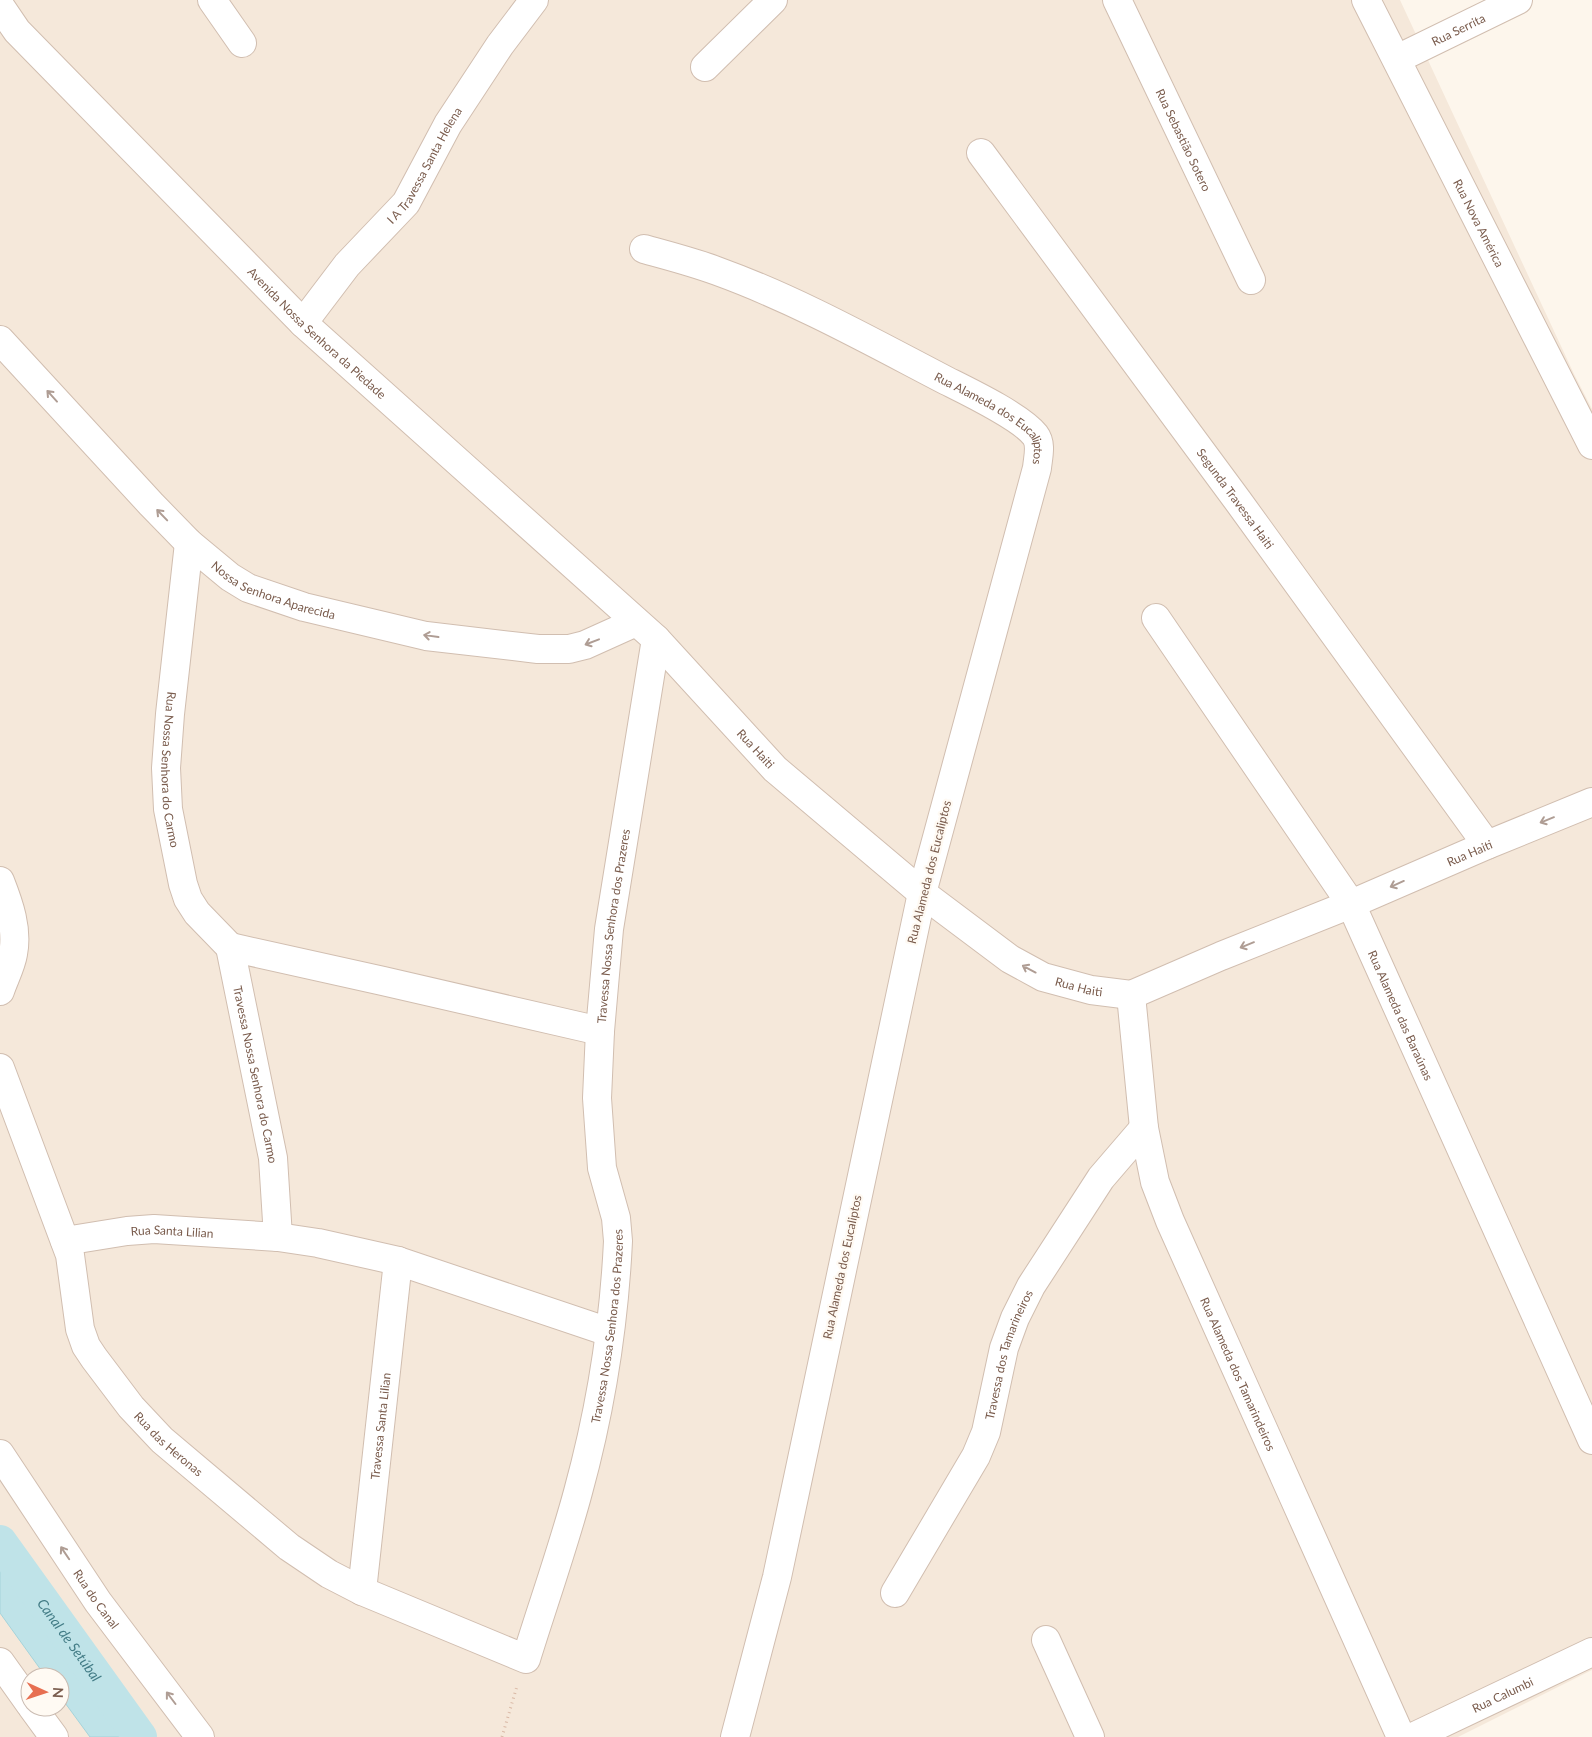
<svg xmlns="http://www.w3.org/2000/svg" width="1592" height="1737" viewBox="0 0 1592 1737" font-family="Lato,sans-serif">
  <rect width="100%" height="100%" fill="#fdf6ec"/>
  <path fill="#f5e8da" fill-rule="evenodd" d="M 0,0 L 1400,0 L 1574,374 L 1592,409 L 1592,1670 L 1458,1737 L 0,1737 ZM 30,1677 L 60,1677 L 60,1707 L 30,1707 Z"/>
  <path fill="#bfe3e8" stroke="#a5d3da" d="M 0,1530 L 34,1589 L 140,1737 L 90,1737 L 60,1696 L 60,1677 L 46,1677 L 0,1613 Z"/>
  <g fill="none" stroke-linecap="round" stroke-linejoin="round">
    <path stroke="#bfe3e8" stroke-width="34" id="s1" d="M 0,1542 L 140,1737"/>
    <g stroke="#d1beb0" stroke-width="30">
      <g id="minor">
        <path d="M 212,0 L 242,43"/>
        <path id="s2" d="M 1117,0 L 1251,280"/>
        <path id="s3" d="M 1366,0 L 1592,445"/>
        <path id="s4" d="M 0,6 L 17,31 L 303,323 L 656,639 L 775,769 L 922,893 L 1010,959 L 1043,977 L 1091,990 L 1131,995 L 1221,956 L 1351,904 L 1487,845 L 1592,802"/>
        <path id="s5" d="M 1397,59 L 1518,0"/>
        <path d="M 705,67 L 773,0"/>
        <path id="s6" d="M 981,153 L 1238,501 L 1487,845"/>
        <path id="s7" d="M 644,249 C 669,256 693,262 717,271 C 797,300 872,342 947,381 C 969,392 1021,417 1035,435 C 1042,444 1038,457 1037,468 L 922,893 L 777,1577 L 735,1737"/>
        <path id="s8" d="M 303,323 L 347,265 L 406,203 L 448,124 L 500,45 L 534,0"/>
        <path id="s9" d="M 0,340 L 151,504 L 189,543 L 230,577 L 248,588 L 304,607 L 426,636 L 538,649 L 569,649 L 585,645 L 636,622"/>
        <path id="s10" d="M 189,543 L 170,714 L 166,768 L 168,809 L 183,884 L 188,899 L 197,913 L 230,947"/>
        <path id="s11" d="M 1156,618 L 1351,904 L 1592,1440"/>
        <path d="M 0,881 C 9,904 18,929 13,954 C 11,966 4,979 0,991"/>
        <path d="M 230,947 L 383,981 L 600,1031"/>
        <path id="s12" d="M 230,947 L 273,1158 L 278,1237"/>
        <path id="s13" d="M 1131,995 L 1144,1128 L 1155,1182 L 1170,1221 L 1401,1737"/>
        <path id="s14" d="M 0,1068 L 70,1255 L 80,1329 L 86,1346 L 94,1358 L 131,1407 L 162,1440 L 289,1547 L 329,1574 L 362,1591 L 526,1659 C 543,1604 563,1548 578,1492 C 600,1412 614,1324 618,1241 L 616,1218 L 602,1168 L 597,1098 L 600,1031 L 609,929 L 656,639"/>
        <path id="s15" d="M 65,1241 L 127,1231 L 154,1229 L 278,1237 L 318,1243 L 398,1261 L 609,1332"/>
        <path id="s16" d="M 0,1454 L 98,1602 L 200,1737"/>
        <path id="s17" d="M 362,1591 L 398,1261"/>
        <path id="s18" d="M 895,1593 L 976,1456 L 986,1432 L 1004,1348 L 1015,1318 L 1031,1286 L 1101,1178 L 1144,1128"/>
        <path d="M 1046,1640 L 1090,1737"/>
        <path d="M 0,1662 L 30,1704"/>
        <path d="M 32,1707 L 54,1737"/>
        <path id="s19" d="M 1413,1737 L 1592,1652"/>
      </g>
    </g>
    <path stroke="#d9b8a5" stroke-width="3" stroke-dasharray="1 4" stroke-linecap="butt" d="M 502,1737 L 517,1686"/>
    <use href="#minor" stroke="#fff" stroke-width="28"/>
  </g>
  <defs><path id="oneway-shaft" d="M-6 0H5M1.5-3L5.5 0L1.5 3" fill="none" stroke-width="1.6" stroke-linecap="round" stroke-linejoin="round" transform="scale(1.25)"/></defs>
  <g stroke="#af9d94">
    <use href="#oneway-shaft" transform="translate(52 396) rotate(-132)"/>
    <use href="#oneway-shaft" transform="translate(162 515) rotate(-134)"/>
    <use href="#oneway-shaft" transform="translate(431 636) rotate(-172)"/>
    <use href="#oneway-shaft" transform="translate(592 642) rotate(159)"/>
    <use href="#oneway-shaft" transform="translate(1547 820) rotate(158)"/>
    <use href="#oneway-shaft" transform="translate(1397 884) rotate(156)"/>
    <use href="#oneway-shaft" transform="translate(1247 945) rotate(158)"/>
    <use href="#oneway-shaft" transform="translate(1029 969) rotate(-152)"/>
    <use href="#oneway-shaft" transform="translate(65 1553) rotate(-124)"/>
    <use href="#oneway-shaft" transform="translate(171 1698) rotate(-127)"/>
  </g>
  <g text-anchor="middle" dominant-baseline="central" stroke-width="4.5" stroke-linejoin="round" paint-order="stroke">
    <g font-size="12" fill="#7a5c4d" stroke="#fffaf3">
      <text stroke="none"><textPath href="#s5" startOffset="68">Rua Serrita</textPath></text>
      <text stroke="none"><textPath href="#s2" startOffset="155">Rua Sebastião Sotero</textPath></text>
      <text stroke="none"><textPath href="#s8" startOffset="200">I A Travessa Santa Helena</textPath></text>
      <text stroke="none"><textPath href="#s3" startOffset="250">Rua Nova América</textPath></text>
      <text stroke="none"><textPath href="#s4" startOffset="456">Avenida Nossa Senhora da Piedade</textPath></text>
      <text stroke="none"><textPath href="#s7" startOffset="392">Rua Alameda dos Eucaliptos</textPath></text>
      <text stroke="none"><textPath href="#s6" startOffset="429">Segunda Travessa Haiti</textPath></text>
      <text stroke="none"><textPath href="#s9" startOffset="376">Nossa Senhora Aparecida</textPath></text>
      <text stroke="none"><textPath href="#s4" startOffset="1061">Rua Haiti</textPath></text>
      <text stroke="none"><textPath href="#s10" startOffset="228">Rua Nossa Senhora do Carmo</textPath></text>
      <text stroke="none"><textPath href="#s4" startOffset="1886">Rua Haiti</textPath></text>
      <text transform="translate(929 872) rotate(-76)">Rua Alameda dos Eucaliptos</text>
      <text stroke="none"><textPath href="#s14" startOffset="1590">Travessa Nossa Senhora dos Prazeres</textPath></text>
      <text stroke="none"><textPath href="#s4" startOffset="1466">Rua Haiti</textPath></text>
      <text stroke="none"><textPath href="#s11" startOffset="468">Rua Alameda das Baraúnas</textPath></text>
      <text stroke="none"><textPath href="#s12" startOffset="130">Travessa Nossa Senhora do Carmo</textPath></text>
      <text stroke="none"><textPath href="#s15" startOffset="108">Rua Santa Lilian</textPath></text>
      <text transform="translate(842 1267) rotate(-78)">Rua Alameda dos Eucaliptos</text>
      <text stroke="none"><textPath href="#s14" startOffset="1186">Travessa Nossa Senhora dos Prazeres</textPath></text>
      <text stroke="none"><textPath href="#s18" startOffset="266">Travessa dos Tamarineiros</textPath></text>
      <text stroke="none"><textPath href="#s13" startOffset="398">Rua Alameda dos Tamarindeiros</textPath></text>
      <text stroke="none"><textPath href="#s17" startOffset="166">Travessa Santa Lilian</textPath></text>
      <text stroke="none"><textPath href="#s14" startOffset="421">Rua das Heronas</textPath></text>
      <text stroke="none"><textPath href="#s16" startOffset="174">Rua do Canal</textPath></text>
      <text stroke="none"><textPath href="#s19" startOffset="99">Rua Calumbi</textPath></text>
    </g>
    <g font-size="14" font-style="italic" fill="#437c86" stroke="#fffaf3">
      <text stroke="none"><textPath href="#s1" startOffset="120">Canal de Setúbal</textPath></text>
    </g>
  </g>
  <g transform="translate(45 1692) rotate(93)"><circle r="24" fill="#fffaf3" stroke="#cabbb1"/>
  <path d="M0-4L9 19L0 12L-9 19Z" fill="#e76f51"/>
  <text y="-8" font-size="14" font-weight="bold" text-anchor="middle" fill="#7a5c4d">N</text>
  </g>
</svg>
